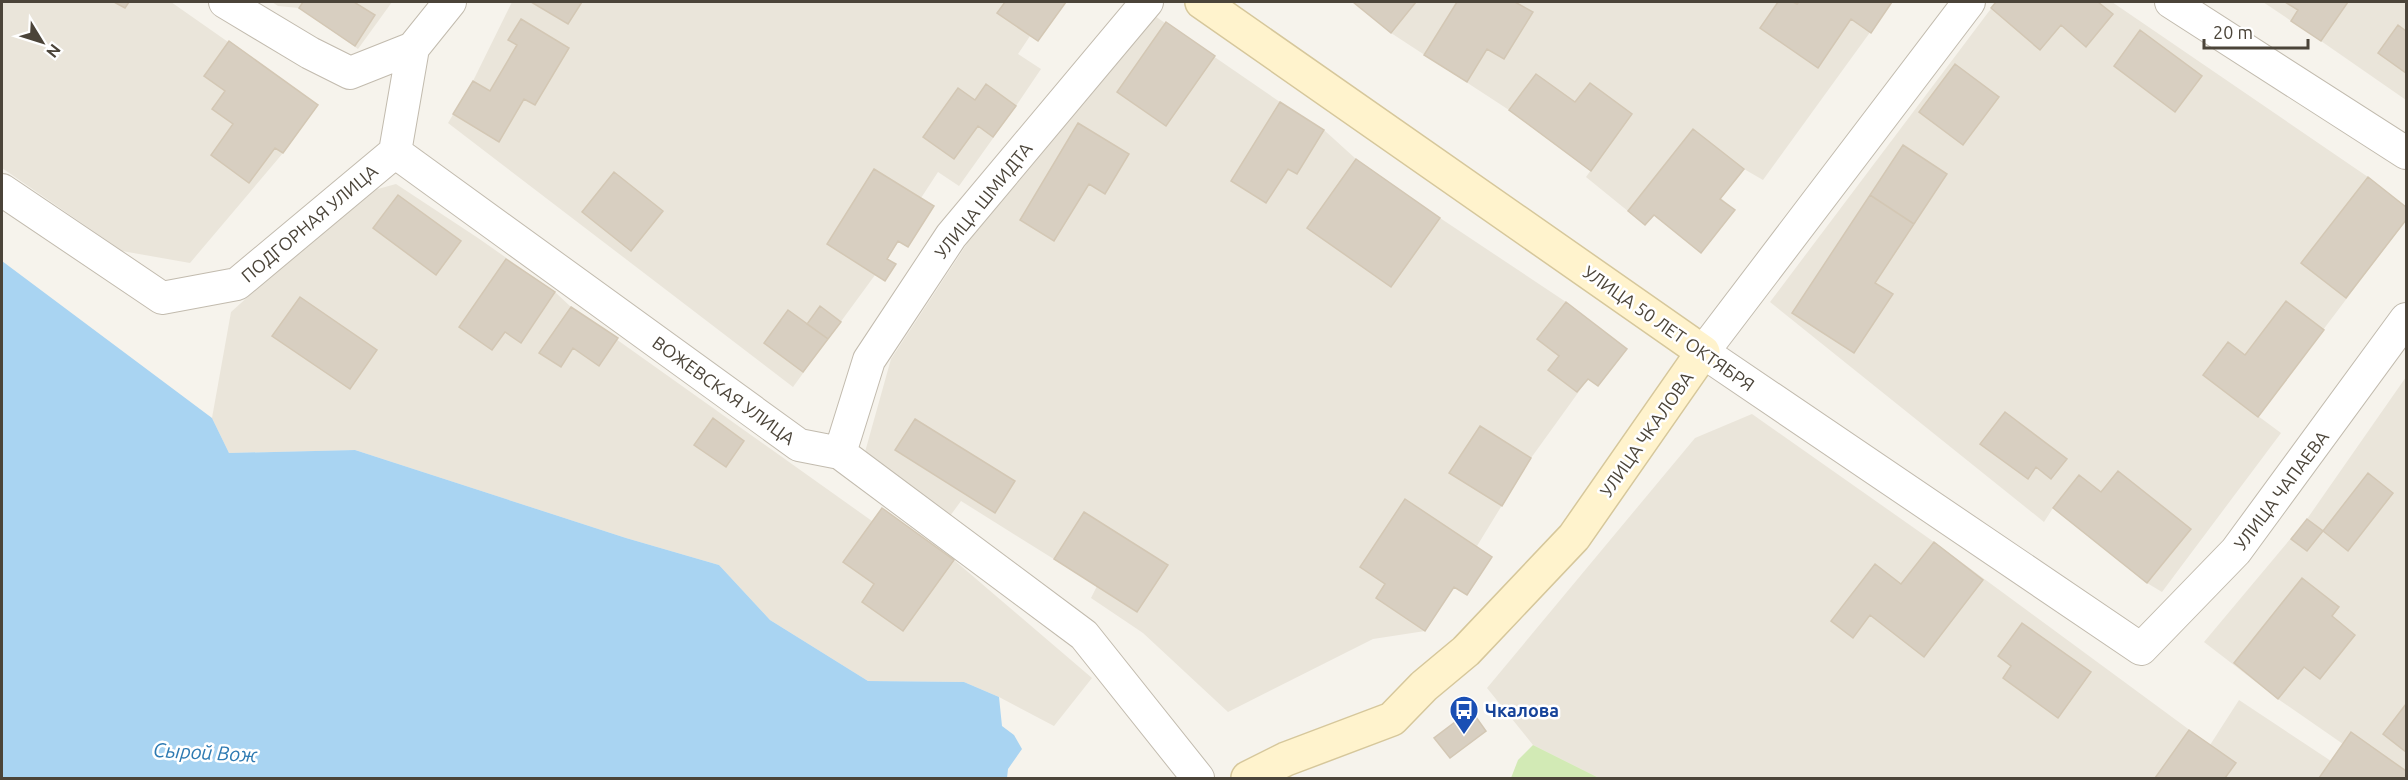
<svg xmlns="http://www.w3.org/2000/svg" width="2408" height="780" viewBox="0 0 2408 780" font-family="Ubuntu,sans-serif">
  <rect width="100%" height="100%" fill="#f6f3ec"/>
  <path fill="#eae5da" d="M 2,2 L 171,2 L 318,105 L 283,153 L 190,263 L 122,251 L 2,168 Z
    M 272,2 L 392,2 L 358,49 L 299,8 L 278,6 Z
    M 512,2 L 1066,2 L 1038,41 L 1030,36 L 1018,54 L 1041,69 L 1016,106 L 959,186 L 938,172 L 921,198 L 934,206 L 908,247 L 898,242 L 887,259 L 896,264 L 885,281 L 875,275 L 793,387 L 448,123 L 473,81 Z
    M 1353,2 L 1892,2 L 1763,180 L 1744,169 L 1721,198 L 1735,210 L 1701,253 L 1654,215 L 1645,225 L 1586,177 L 1591,170 L 1509,110 L 1391,33 Z
    M 1996,2 L 2112,2 L 2368,177 L 2406,207 L 2406,220 L 2258,416 L 2281,433 L 2162,592 L 2147,583 L 2053,508 L 2044,522 L 1770,302 Z
    M 2263,2 L 2406,2 L 2406,100 L 2321,41 Z
    M 1152,14 L 1280,102 L 1324,130 L 1356,159 L 1440,218 L 1566,302 L 1627,349 L 1598,386 L 1588,379 L 1531,458 L 1477,546 L 1492,557 L 1467,595 L 1454,587 L 1425,631 L 1373,639 L 1228,712 L 1143,633 L 1091,598 L 1097,586 L 961,501 L 950,516 L 865,452 L 891,359 L 1005,186 Z
    M 396,184 L 478,238 L 555,292 L 571,307 L 872,521 L 882,508 L 954,560 L 1092,678 L 1054,726 L 999,697 L 964,682 L 868,681 L 770,620 L 719,565 L 626,538 L 355,450 L 229,453 L 212,418 L 231,312 L 363,193 Z
    M 2406,377 L 2406,778 L 1599,778 L 1533,745 L 1487,688 L 1695,438 L 1752,414 L 1934,542 L 2210,745 L 2239,700 L 2331,761 L 2343,744 L 2278,699 L 2204,642 L 2307,519 Z"/>
  <path fill="#d2eab5" d="M 1533,745 L 1599,778 L 1511,778 L 1518,760 Z"/>
  <path fill="#a9d4f2" d="M 2,261 L 212,418 L 229,453 L 355,450 L 626,538 L 719,565 L 770,620 L 868,681 L 964,682 L 999,697 L 1002,726 L 1014,735 L 1022,749 L 1008,769 L 1007,778 L 2,778 Z"/>
  <path fill="#d8cfc1" stroke="#d3c7b4" stroke-width="1.5" d="M 114,2 L 129,2 L 125,8 Z
    M 303,2 L 354,2 L 375,15 L 355,46 L 299,8 Z
    M 531,2 L 582,2 L 568,24 Z
    M 1005,2 L 1066,2 L 1038,41 L 997,13 Z
    M 1353,2 L 1416,2 L 1391,33 Z
    M 1457,2 L 1515,2 L 1533,12 L 1504,59 L 1487,49 L 1467,82 L 1424,55 Z
    M 1778,2 L 1793,2 L 1797,4 L 1799,2 L 1892,2 L 1871,33 L 1851,19 L 1818,68 L 1760,28 Z
    M 1996,2 L 2098,2 L 2113,14 L 2086,47 L 2061,25 L 2040,50 L 1991,8 Z
    M 2285,2 L 2348,2 L 2321,41 L 2291,21 L 2298,10 Z
    M 521,19 L 569,48 L 535,105 L 524,99 L 499,142 L 453,114 L 473,81 L 490,91 L 517,45 L 508,40 Z
    M 1166,22 L 1215,56 L 1166,126 L 1117,92 Z
    M 2398,25 L 2406,31 L 2406,73 L 2378,53 Z
    M 2140,30 L 2202,76 L 2175,112 L 2114,66 Z
    M 229,41 L 318,105 L 283,153 L 275,148 L 249,183 L 211,155 L 233,124 L 212,109 L 225,91 L 204,76 Z
    M 1955,64 L 1999,97 L 1963,145 L 1919,112 Z
    M 1536,74 L 1575,102 L 1590,83 L 1632,114 L 1591,171 L 1509,110 Z
    M 986,84 L 1016,106 L 993,137 L 978,126 L 954,159 L 923,137 L 958,88 L 975,100 Z
    M 1280,102 L 1324,130 L 1297,174 L 1288,169 L 1266,203 L 1231,181 Z
    M 1078,123 L 1129,154 L 1105,194 L 1089,184 L 1054,241 L 1020,220 Z
    M 1693,129 L 1744,169 L 1720,199 L 1735,210 L 1701,253 L 1654,215 L 1645,225 L 1628,211 Z
    M 1903,145 L 1947,174 L 1914,224 L 1870,195 Z
    M 1356,159 L 1440,218 L 1391,287 L 1307,228 Z
    M 874,169 L 934,206 L 908,247 L 898,241 L 887,259 L 896,264 L 885,281 L 827,244 Z
    M 614,172 L 663,211 L 631,251 L 582,212 Z
    M 2368,177 L 2406,207 L 2406,220 L 2346,298 L 2301,263 Z
    M 398,195 L 461,241 L 436,275 L 373,228 Z
    M 1870,195 L 1914,224 L 1875,283 L 1893,294 L 1854,353 L 1792,313 Z
    M 506,259 L 555,292 L 521,343 L 505,332 L 492,350 L 459,327 Z
    M 300,297 L 377,350 L 350,389 L 272,336 Z
    M 2286,301 L 2324,330 L 2258,417 L 2203,375 L 2228,342 L 2245,355 Z
    M 1566,302 L 1627,349 L 1598,386 L 1588,379 L 1577,392 L 1548,370 L 1559,356 L 1537,339 Z
    M 820,306 L 841,322 L 828,339 L 807,324 Z
    M 571,307 L 618,338 L 599,366 L 573,348 L 561,367 L 539,353 Z
    M 788,310 L 828,339 L 803,372 L 764,343 Z
    M 2005,412 L 2067,459 L 2051,479 L 2036,467 L 2028,479 L 1980,444 Z
    M 713,418 L 744,441 L 726,467 L 694,445 Z
    M 915,419 L 1015,481 L 995,513 L 895,450 Z
    M 1480,426 L 1531,458 L 1502,506 L 1449,473 Z
    M 2118,471 L 2191,529 L 2147,583 L 2053,508 L 2079,475 L 2101,492 Z
    M 2368,473 L 2393,493 L 2348,551 L 2323,531 Z
    M 1405,499 L 1492,557 L 1467,595 L 1454,587 L 1425,631 L 1376,598 L 1385,584 L 1360,567 Z
    M 882,508 L 954,560 L 903,631 L 862,602 L 874,584 L 843,562 Z
    M 1084,512 L 1168,565 L 1137,612 L 1054,559 Z
    M 2307,519 L 2323,531 L 2307,551 L 2291,539 Z
    M 1934,542 L 1983,580 L 1924,657 L 1870,615 L 1853,638 L 1831,621 L 1875,564 L 1901,584 Z
    M 2302,578 L 2339,607 L 2332,616 L 2355,635 L 2320,679 L 2304,667 L 2278,699 L 2234,663 Z
    M 2022,623 L 2091,672 L 2058,718 L 2003,678 L 2011,666 L 1998,656 Z
    M 2406,704 L 2406,752 L 2383,734 Z
    M 1471,710 L 1486,731 L 1450,758 L 1434,738 Z
    M 2189,730 L 2236,763 L 2225,778 L 2155,778 Z
    M 2351,732 L 2406,771 L 2406,778 L 2319,778 Z"/>
  <g fill="none" stroke-linecap="round" stroke-linejoin="round">
    <g stroke="#c2bbae" stroke-width="34">
      <path id="minor" d="M 225,2 L 310,53 L 350,73 L 413,48
        M 1969,2 L 1703,352 L 2141,649 L 2236,551 L 2406,319
        M 2171,2 L 2406,153
        M 395,152 L 799,445 L 840,453 L 1084,635 L 1198,778
        M 395,152 L 413,48 L 450,2
        M 2,190 L 162,298 L 237,284 L 395,152
        M 840,453 L 869,360 L 951,236 L 1147,2"/>
    </g>
    <g stroke="#d6c79b" stroke-width="36">
      <path id="secondary" d="M 1202,2 L 1703,352 L 1574,537 L 1466,651 L 1424,686 L 1392,719 L 1286,759 L 1248,778"/>
    </g>
    <use href="#minor" stroke="#fff" stroke-width="32"/>
    <use href="#secondary" stroke="#fff3cd" stroke-width="33"/>
  </g>
  <defs>
    <g id="bus-pin" transform="scale(1.5)"><path d="M0 17L-7.5 6A9.5 9.5 0 1 1 7.5 6Z" fill="#1a4fb4" stroke="#fff"/><path d="M-5-6H5V4H4V6H2V4H-2V6H-4V4H-5ZM-3.5-4V0h7V-4ZM-3.5 1.2v1.5H-2V1.2ZM2 1.2v1.5H3.5V1.2Z" fill="#fff"/></g>
  </defs>
  <g fill-rule="evenodd">
    <use href="#bus-pin" x="1464" y="710"/>
  </g>
  <g text-anchor="middle" dominant-baseline="central" stroke-width="5" stroke-linejoin="round" paint-order="stroke">
    <g font-size="18" fill="#4b4439" stroke="#fff">
      <text transform="translate(983 200) rotate(-51)">УЛИЦА ШМИДТА</text>
      <text transform="translate(309 223) rotate(-40)">ПОДГОРНАЯ УЛИЦА</text>
      <text transform="translate(1669 328) rotate(35)">УЛИЦА 50 ЛЕТ ОКТЯБРЯ</text>
      <text transform="translate(724 390) rotate(36)">ВОЖЕВСКАЯ УЛИЦА</text>
      <text transform="translate(1646 434) rotate(-55)">УЛИЦА ЧКАЛОВА</text>
      <text transform="translate(2281 490) rotate(-53)">УЛИЦА ЧАПАЕВА</text>
    </g>
    <g font-size="18" font-weight="bold" fill="#164399" stroke="#fff" text-anchor="start">
      <text x="1485" y="710">Чкалова</text>
    </g>
    <g font-size="20" font-style="italic" fill="#2e7ab2" stroke="#fff">
      <text transform="translate(205 752) rotate(3)">Сырой Вож</text>
    </g>
  </g>
  <rect width="2408" height="780" fill="none" stroke="#4b4439" stroke-width="6"/>
  <g transform="translate(42 42) rotate(128)" stroke="#ffffff" stroke-width="4.5" paint-order="stroke">
  <path d="M0-4.5L10 22L0 15L-10 22Z" fill="#4b4439"/>
  <text y="-9" font-size="16" font-weight="bold" text-anchor="middle" fill="#4b4439">N</text>
  </g>
  <path d="M2204 39v9h104v-9" fill="none" stroke="#4b4439" stroke-width="3"/>
  <text x="2213" y="39" font-size="18" fill="#4b4439" stroke="#ffffff" stroke-width="4.5" paint-order="stroke">20 m</text>
</svg>
